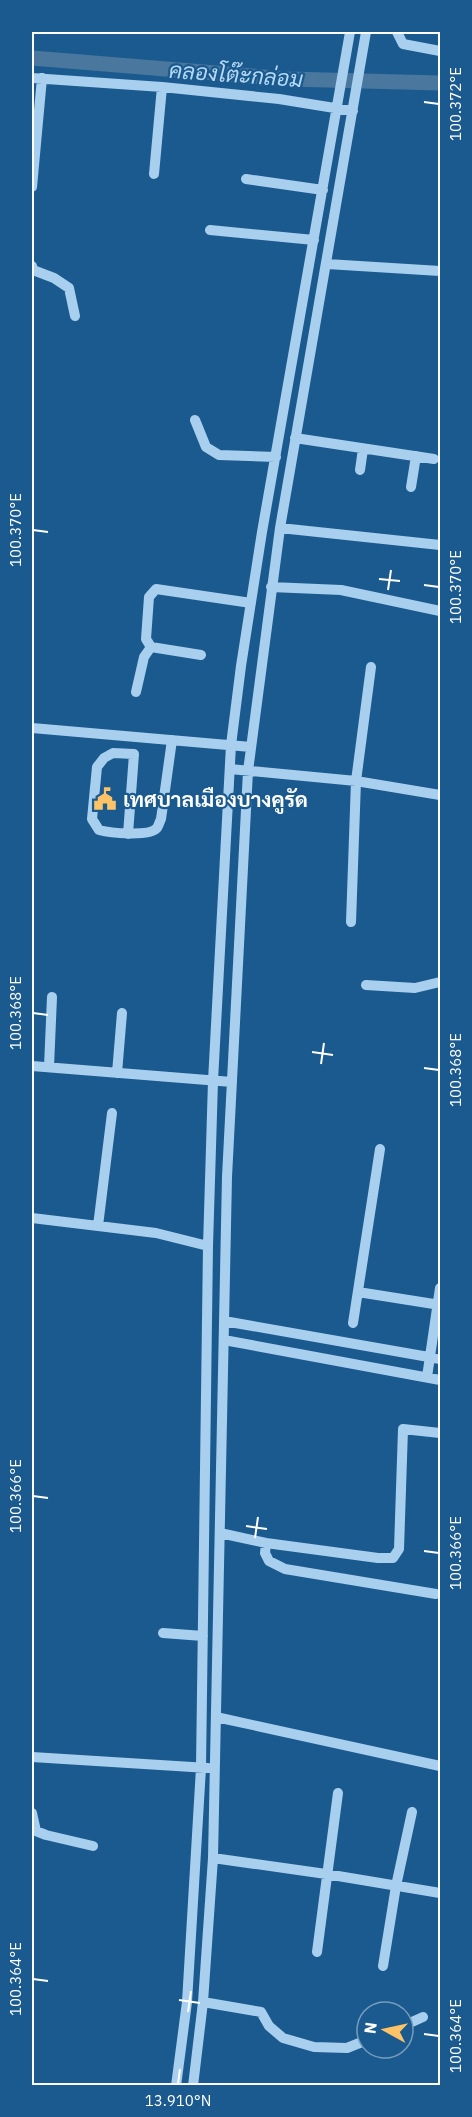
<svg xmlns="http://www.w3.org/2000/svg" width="472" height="2117" viewBox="0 0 472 2117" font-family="'IBM Plex Sans',Sarabun,sans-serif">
  <rect width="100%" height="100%" fill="#1b5a8f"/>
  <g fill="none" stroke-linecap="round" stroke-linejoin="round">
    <path stroke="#4a779d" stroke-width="15" d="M 32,58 L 288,79 L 440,83"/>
    <path stroke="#a9cfee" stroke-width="10" d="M 397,32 L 403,44 L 440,51
      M 32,78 L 162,87 L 279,99 L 353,111
      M 154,174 L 162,87
      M 246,179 L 323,190
      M 32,187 L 42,78
      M 210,230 L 314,240
      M 327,264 L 440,271
      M 32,266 L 33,270 L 54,278 L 69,288 L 75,316
      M 195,420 L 206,447 L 219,455 L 276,457
      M 295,438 L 434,459
      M 360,470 L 363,449
      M 411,487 L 416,456
      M 280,528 L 440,545
      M 271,587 L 341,590 L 440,611
      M 201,655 L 151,647 L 146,639 L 149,597 L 156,589 L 251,603
      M 136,692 L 144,657 L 151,647
      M 32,728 L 251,747
      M 230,769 L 356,781 L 440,795
      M 128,834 L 134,754 L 113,753 L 104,758 L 97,767 L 92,819 L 99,830 C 110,833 149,837 157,828 C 158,827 160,821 161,819 L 172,740
      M 351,922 L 356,781 L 371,667
      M 366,985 L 415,988 L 440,982
      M 32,1066 L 232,1082
      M 49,1067 L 52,997
      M 117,1073 L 122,1013
      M 32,1218 L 156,1233 L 208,1246
      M 98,1226 L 112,1113
      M 358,1292 L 440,1305
      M 224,1321 L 440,1359
      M 353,1323 L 380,1149
      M 224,1340 L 440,1380
      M 427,1377 L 440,1288
      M 220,1533 L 266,1543 L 378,1558 L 393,1558 L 399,1549 L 403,1429 L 440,1433
      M 266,1543 L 265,1553 L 269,1561 L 285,1569 L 436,1594
      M 163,1633 L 203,1636
      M 216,1717 L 440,1766
      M 32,1757 L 208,1768
      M 32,1813 L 36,1831 L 46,1835 L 93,1846
      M 213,1858 L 326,1874 L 440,1893
      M 317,1952 L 338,1793
      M 383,1966 L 396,1886 L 412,1812
      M 203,2002 L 261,2012 L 269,2026 L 283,2038 L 314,2047 L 347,2048 L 367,2040
      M 403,2026 L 423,2017
      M 176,2086 L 187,2002 L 201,1768 L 208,1246 L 213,1081 L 231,745 L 241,666 L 262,532 L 350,32
      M 193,2086 L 203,2002 L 213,1858 L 227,1177 L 248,771 L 280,528 L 366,32"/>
  </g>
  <path fill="none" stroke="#fff" stroke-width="2" d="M 424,102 L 439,104M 33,530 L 48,532M 379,579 L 400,581M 424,585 L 439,587M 388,590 L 391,570M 33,1013 L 48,1015M 312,1052 L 333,1055M 321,1064 L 324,1043M 424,1068 L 439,1070M 33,1496 L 48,1498M 246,1526 L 267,1529M 255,1538 L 258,1517M 424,1551 L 439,1553M 33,1979 L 48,1981M 179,2000 L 200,2003M 188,2012 L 191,1991M 424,2034 L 439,2036M 178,2084 L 180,2069"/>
  <defs>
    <g id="civic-bare" transform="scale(1.8)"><path d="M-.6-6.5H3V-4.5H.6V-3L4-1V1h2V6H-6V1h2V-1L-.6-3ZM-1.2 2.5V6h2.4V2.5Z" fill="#fec267" stroke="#1b5a8f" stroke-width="2.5" paint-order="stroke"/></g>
  </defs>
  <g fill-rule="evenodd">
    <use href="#civic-bare" x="105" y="799"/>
  </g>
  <g text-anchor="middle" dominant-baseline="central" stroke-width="4.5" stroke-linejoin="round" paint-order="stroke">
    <g font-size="21" font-weight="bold" fill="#fff" stroke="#1b5a8f" text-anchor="start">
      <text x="123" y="799">เทศบาลเมืองบางคูรัด</text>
    </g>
    <g font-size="22" font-style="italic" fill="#b5d9f5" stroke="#1b5a8f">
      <text transform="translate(236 74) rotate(4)">คลองโต๊ะกล่อม</text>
    </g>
  </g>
  <rect width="472" height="2117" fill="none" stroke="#1b5a8f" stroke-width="66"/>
  <g transform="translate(385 2030) rotate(278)"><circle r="28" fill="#1b5a8f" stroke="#769cbc" stroke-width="1.5"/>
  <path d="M0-4.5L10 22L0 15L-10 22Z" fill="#fec267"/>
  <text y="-9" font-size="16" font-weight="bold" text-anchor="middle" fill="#ffffff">N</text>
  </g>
  <rect x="33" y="33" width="406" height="2051" fill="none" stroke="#fff" stroke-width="2"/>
  <g font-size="15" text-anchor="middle" fill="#fff">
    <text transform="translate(456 104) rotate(-90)" y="5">100.372°E</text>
    <text transform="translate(16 530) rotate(-90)" y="5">100.370°E</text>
    <text transform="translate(456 587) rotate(-90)" y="5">100.370°E</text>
    <text transform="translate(16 1013) rotate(-90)" y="5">100.368°E</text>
    <text transform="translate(456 1070) rotate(-90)" y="5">100.368°E</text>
    <text transform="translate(16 1496) rotate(-90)" y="5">100.366°E</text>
    <text transform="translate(456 1553) rotate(-90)" y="5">100.366°E</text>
    <text transform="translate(16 1979) rotate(-90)" y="5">100.364°E</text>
    <text transform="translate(456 2036) rotate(-90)" y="5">100.364°E</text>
    <text x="178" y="2106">13.910°N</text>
  </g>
</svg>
